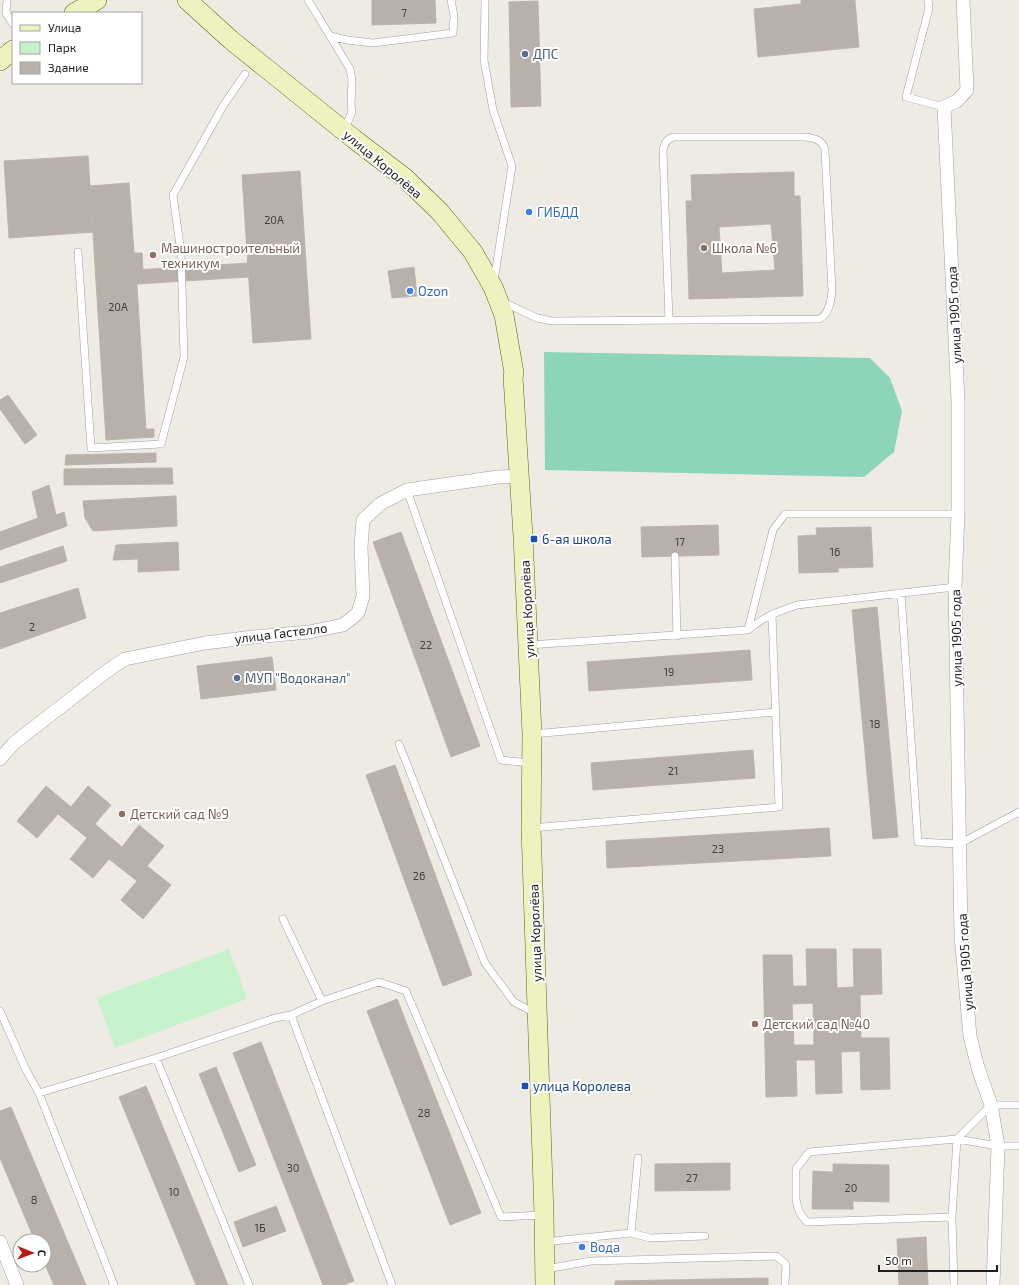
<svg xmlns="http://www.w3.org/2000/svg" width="1019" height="1285" viewBox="0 0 1019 1285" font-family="'Exo 2',sans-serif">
  <rect width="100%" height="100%" fill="#eeebe5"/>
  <path fill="#c7f3cc" d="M 229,949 L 247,999 L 115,1048 L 97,998 Z"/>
  <path fill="#8cd4ba" d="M 544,352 L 870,358 L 890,378 L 902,411 L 894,452 L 864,477 L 545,470 Z"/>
  <path fill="#b7b0ab" stroke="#beb3a9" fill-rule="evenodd" d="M 372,0 L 435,0 L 436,23 L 372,25 Z
    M 801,0 L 855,0 L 859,47 L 758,57 L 754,9 L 801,4 Z
    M 538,1 L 541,106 L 511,107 L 509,2 Z
    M 88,156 L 93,232 L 9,238 L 4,161 Z
    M 300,171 L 311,339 L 253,343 L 242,175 Z
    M 794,172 L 794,196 L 800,196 L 803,296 L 689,299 L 686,201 L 692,201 L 691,175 ZM 771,224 L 775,270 L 722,273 L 719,227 Z
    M 129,183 L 134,253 L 142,253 L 143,270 L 136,270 L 146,429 L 154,429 L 154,437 L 106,440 L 90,186 Z
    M 248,263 L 248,277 L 137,284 L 136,270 Z
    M 414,267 L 417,296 L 392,298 L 388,271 Z
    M 8,395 L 37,435 L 25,444 L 0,409 L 0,400 Z
    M 156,453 L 156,462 L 65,465 L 66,455 Z
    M 172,468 L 173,484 L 64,485 L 64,469 Z
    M 49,485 L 56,515 L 64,512 L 67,526 L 0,550 L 0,532 L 38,518 L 32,492 Z
    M 176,496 L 177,526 L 93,531 L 85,518 L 83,501 Z
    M 718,525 L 719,555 L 642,557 L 641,527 Z
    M 871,527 L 873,567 L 838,568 L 838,572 L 799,573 L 798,536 L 817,535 L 816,528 Z
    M 401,532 L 480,746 L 451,757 L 373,542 Z
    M 178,542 L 179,570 L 138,572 L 138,559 L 113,560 L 116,545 Z
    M 63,546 L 67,561 L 0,583 L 0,567 Z
    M 78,588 L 86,618 L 0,649 L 0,613 Z
    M 877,607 L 898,837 L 873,839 L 852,610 Z
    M 750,650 L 752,680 L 589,691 L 587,662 Z
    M 272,657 L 276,690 L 201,699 L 197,666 Z
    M 753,750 L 755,778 L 593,790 L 591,763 Z
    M 395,765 L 472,975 L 443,986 L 366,775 Z
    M 46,786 L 71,807 L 88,786 L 111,805 L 95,824 L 122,847 L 139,825 L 164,846 L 147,866 L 171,885 L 143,919 L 121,900 L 137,881 L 109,859 L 93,878 L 70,859 L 87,838 L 58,814 L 37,838 L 17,821 Z
    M 829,828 L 831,856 L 607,868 L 606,841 Z
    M 806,949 L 836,949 L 837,988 L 854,987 L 853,949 L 881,949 L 882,994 L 860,995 L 861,1038 L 889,1038 L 890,1089 L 861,1090 L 860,1051 L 841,1052 L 842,1093 L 816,1094 L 815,1060 L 796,1060 L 797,1096 L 766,1097 L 763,955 L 792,955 L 793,986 L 807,986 ZM 813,1003 L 814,1045 L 794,1045 L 792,1004 Z
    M 397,999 L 481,1213 L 450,1225 L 367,1011 Z
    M 261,1042 L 354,1281 L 343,1285 L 323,1285 L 233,1053 Z
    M 216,1067 L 256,1165 L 239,1172 L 199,1074 Z
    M 146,1086 L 228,1285 L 196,1285 L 119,1097 Z
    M 11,1107 L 86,1285 L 54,1285 L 44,1262 L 44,1241 L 35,1241 L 0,1158 L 0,1111 Z
    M 730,1163 L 730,1190 L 655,1191 L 655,1164 Z
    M 833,1164 L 889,1165 L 889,1202 L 853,1201 L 853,1209 L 812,1209 L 813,1171 L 833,1172 Z
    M 276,1206 L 286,1231 L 243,1247 L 234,1222 Z
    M 926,1237 L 928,1285 L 899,1285 L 897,1239 Z
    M578.5 1246a3.5 3.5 0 1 1 7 0a3.5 3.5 0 1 1-7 0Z
    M 768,1278 L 768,1285 L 615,1285 L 615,1281 Z"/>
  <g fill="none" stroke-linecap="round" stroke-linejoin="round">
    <g stroke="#9f9f9f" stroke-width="8">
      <path id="service" d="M 7,0 L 6,13 L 13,24
        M 308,0 L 330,36 L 347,40 L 373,43 L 453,33 L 454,16 L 451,0
        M 485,0 L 484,60 L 493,110 L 512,166 L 494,281
        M 928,0 L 929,8 L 906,97 L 944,107
        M 330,36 L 350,69 L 352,80 L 351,104 L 352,112 L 344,130
        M 78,252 L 91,448 L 161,444 L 184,357 L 181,253 L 173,195 L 223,106 L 245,74
        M 503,302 L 537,318 L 552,321 L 819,319 C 829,315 831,301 832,291 L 825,150 C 823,140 814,138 805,137 L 674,137 C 667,138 664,144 663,151 L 669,320
        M 407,490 L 501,760 L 531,763
        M 675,556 L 677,636
        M 901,593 L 918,842 L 959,844 L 1019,812
        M 748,630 L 773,530 L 785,514 L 958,514
        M 529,645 L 748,630 C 765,616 777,612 797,605 L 955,587
        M 533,734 L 776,712
        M 399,744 L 485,963 L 514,1002 L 535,1013
        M 531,828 L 779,807 L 772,614
        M 283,919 L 322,1001
        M 0,1011 L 26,1070 L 39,1093 L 114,1285
        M 291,1015 L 392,1285
        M 156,1058 L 249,1285
        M 39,1093 L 156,1058 L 275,1018 L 291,1015 L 322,1001 L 379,982 L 406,991 L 501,1217 L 543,1215
        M 952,1217 L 807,1222 L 801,1215 L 798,1208 L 796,1199 L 796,1169 L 809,1152 L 957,1139 L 998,1146 L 1019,1146
        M 631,1233 L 638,1158
        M 544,1242 L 631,1233 L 650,1238 L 705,1236
        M 546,1269 L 591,1261 L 776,1256 L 786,1264 L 785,1285
        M 954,1285 L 952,1217 L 957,1139 L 991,1105 L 1019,1105"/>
    </g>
    <g stroke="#9f9f9f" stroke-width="14">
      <path id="minor" d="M 963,0 L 967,90 L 957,101 L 944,107 L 958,401 L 958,514 L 955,587 L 961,935 L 970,1036 L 978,1068 L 991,1105 L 998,1146 L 993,1285
        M 0,759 L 14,743 L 107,671 L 125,659 L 205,643 L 253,637 L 309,632 L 343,625 L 358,613 L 363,596 L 361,547 L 363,520 L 380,504 L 407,490 L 498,477 L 519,476
        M 0,1242 L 17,1285"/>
    </g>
    <g stroke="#5d6911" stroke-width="20">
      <path id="secondary" d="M 187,0 L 231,40 L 354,139 L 405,178 L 440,212 L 473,252 L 493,287 L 504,315 L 514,373 L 513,377 L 523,536 L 532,734 L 531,828 L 544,1215 L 545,1285
        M 74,13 L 97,0
        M 0,61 L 13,50"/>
    </g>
    <use href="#service" stroke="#fff" stroke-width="7"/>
    <use href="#minor" stroke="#fff" stroke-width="13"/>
    <use href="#secondary" stroke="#eef2bf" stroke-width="19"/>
  </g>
  <g fill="#5c6f8a" stroke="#fff" stroke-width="1.5">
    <circle cx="525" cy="54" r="4"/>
    <circle cx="237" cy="678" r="4"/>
  </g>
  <g fill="#3f7fe0" stroke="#fff" stroke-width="1.5">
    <circle cx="529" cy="212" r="4"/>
    <circle cx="410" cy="291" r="4"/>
    <circle cx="582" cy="1247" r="4"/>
  </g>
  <g fill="#8d6e63" stroke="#fff" stroke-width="1.5">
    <circle cx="704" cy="248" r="4"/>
    <circle cx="153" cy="255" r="4"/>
    <circle cx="122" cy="814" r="4"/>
    <circle cx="755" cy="1024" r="4"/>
  </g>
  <g fill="#1a4fb4" stroke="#fff" stroke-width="1.5">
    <rect x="530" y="535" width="8" height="8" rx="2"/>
    <rect x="521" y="1082" width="8" height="8" rx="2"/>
  </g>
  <g text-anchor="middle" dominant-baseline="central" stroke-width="4" stroke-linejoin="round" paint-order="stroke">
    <g font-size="11" fill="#444241">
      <text x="404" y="12">7</text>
      <text x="274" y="219">20А</text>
      <text x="118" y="306">20А</text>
      <text x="680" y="541">17</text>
      <text x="835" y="551">16</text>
      <text x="32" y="626">2</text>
      <text x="426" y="644">22</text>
      <text x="669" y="671">19</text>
      <text x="875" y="723">18</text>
      <text x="673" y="770">21</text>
      <text x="718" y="848">23</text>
      <text x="419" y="875">26</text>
      <text x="424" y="1112">28</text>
      <text x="293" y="1167">30</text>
      <text x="692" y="1177">27</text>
      <text x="851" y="1187">20</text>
      <text x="174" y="1191">10</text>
      <text x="34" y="1199">8</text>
      <text x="260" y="1227">1Б</text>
    </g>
    <g font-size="13" fill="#4e5e75" stroke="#fff" text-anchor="start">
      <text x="533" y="54">ДПС</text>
      <text x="245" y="678">МУП "Водоканал"</text>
    </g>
    <g font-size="13" fill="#1e1e1e" stroke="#fff">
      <text transform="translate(383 164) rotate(40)">улица Королёва</text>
      <text transform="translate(954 315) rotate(-93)">улица 1905 года</text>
      <text transform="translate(527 609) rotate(-93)">улица Королёва</text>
      <text transform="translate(281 633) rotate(-7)">улица Гастелло</text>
      <text transform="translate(956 638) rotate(-91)">улица 1905 года</text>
      <text transform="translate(535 933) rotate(-92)">улица Королёва</text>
      <text transform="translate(965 962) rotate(-94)">улица 1905 года</text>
    </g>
    <g font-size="13" fill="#366cbe" stroke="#fff" text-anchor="start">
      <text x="537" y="212">ГИБДД</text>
      <text x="418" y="291">Ozon</text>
      <text x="590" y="1247">Вода</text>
    </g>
    <g font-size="13" fill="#785e54" stroke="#fff" text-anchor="start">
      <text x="161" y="248">Машиностроительный<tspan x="161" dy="15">техникум</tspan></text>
      <text x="712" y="248">Школа №6</text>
      <text x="130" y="814">Детский сад №9</text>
      <text x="763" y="1024">Детский сад №40</text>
    </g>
    <g font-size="13" fill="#164399" stroke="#fff" text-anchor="start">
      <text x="542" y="539">6-ая школа</text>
      <text x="533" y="1086">улица Королева</text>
    </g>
  </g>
  <rect x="12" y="12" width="130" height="72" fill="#ffffff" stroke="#a5a5a5"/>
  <rect x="20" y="25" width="20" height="6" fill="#eef2bf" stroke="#a5a5a5"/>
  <text x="48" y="32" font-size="12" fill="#1e1e1e">Улица</text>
  <rect x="20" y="42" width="20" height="12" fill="#c7f3cc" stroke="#a5a5a5"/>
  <text x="48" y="52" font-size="12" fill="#1e1e1e">Парк</text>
  <rect x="20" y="62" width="20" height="12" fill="#b7b0ab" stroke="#a5a5a5"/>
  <text x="48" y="72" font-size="12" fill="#1e1e1e">Здание</text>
  <g transform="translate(32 1253) rotate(91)"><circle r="19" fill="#ffffff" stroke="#a5a5a5"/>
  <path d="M0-3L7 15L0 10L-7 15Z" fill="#b61b16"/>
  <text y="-6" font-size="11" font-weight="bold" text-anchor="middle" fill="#1e1e1e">С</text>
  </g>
  <path d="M879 1265v6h118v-6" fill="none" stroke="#1e1e1e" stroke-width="2"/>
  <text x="885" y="1265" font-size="12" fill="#1e1e1e" stroke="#ffffff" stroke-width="3" paint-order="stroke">50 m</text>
</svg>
